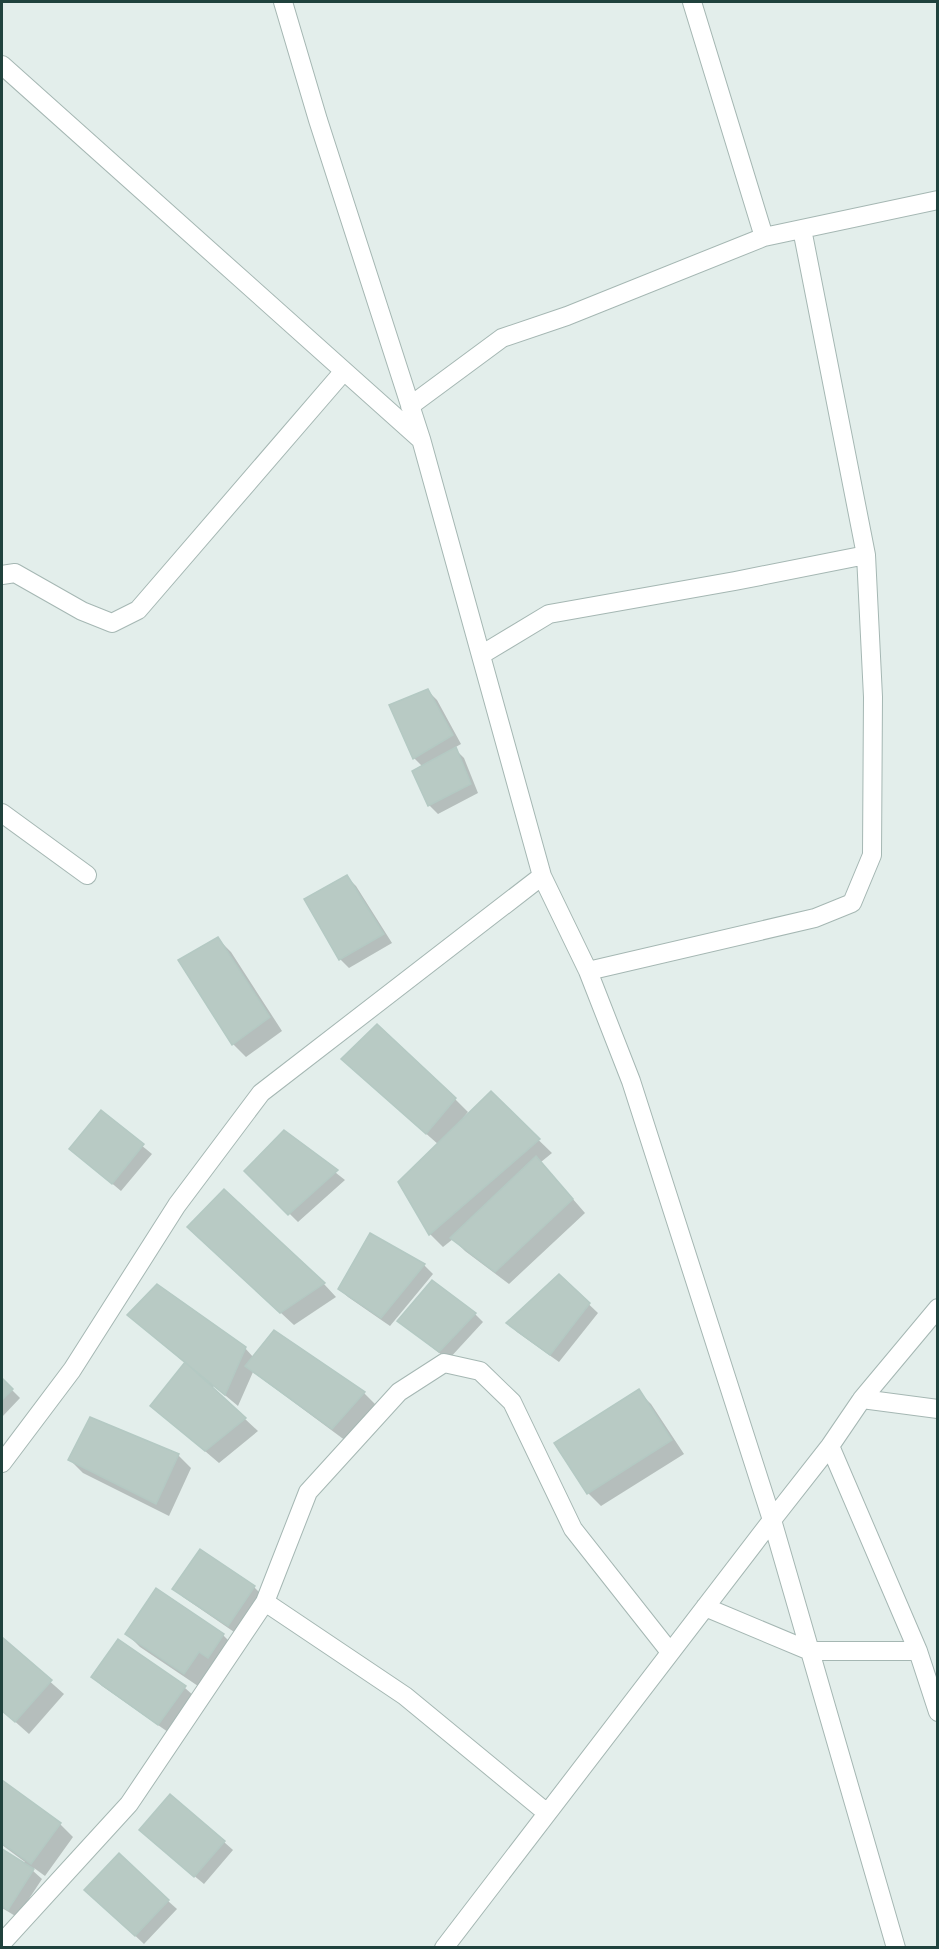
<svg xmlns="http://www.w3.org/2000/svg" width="939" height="1949" viewBox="0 0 939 1949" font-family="Figtree,sans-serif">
  <rect width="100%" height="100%" fill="#e3eeeb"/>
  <path fill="#0003" d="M 428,691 L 437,700 L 461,744 L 454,748 L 464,758 L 478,793 L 438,814 L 429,805 L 414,772 L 423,767 L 414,758 Z
    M 347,877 L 356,886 L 392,943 L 349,968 L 340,959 Z
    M 218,939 L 231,952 L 282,1031 L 246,1057 L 233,1044 L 180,960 Z
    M 356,1072 L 455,1099 L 468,1112 L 463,1118 L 465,1119 L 491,1094 L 552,1153 L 541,1162 L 585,1213 L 509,1284 L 465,1251 L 453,1239 L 443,1247 L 430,1234 L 400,1183 L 439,1145 Z
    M 101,1112 L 152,1154 L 121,1191 L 71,1149 Z
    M 284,1132 L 345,1180 L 298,1222 L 246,1171 Z
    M 224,1191 L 324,1284 L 336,1297 L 294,1325 L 202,1240 Z
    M 370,1235 L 424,1265 L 433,1274 L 390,1326 L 348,1297 L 339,1289 Z
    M 559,1276 L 598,1313 L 559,1362 L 517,1332 L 509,1323 Z
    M 475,1314 L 483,1322 L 448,1360 L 399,1321 Z
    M 130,1315 L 245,1348 L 254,1358 L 364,1393 L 377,1406 L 346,1441 L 253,1372 L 238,1406 L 214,1386 L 212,1388 L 258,1431 L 219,1463 L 152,1406 L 186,1364 Z
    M 2,1380 L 20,1398 L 2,1417 Z
    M 638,1391 L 651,1404 L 684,1454 L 601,1506 L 588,1493 Z
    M 91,1419 L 178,1455 L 191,1468 L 169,1516 L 83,1473 L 70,1460 Z
    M 200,1551 L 254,1587 L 263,1596 L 237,1634 L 183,1597 L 174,1589 Z
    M 157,1590 L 223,1635 L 236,1648 L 212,1664 L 198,1686 L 140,1647 L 127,1634 Z
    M 2,1639 L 64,1694 L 29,1734 L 2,1710 Z
    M 119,1641 L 185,1688 L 194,1696 L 168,1732 L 102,1686 L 93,1677 Z
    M 2,1782 L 60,1824 L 73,1837 L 45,1876 L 34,1868 L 32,1870 L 42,1879 L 17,1917 L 2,1908 L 2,1850 L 23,1864 L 25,1862 L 2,1845 Z
    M 150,1839 L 224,1842 L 233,1850 L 204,1884 Z
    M 95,1898 L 168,1901 L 177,1909 L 144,1944 Z"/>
  <path fill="#b8cac4" stroke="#b4c9c3" stroke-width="1.5" d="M 428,689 L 453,735 L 413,759 L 389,705 Z
    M 456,747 L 471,784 L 428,806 L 412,771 Z
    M 347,875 L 384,934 L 339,960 L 304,899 Z
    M 218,937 L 270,1017 L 232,1045 L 178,960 Z
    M 377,1024 L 456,1098 L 426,1134 L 341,1059 Z
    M 491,1091 L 540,1139 L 429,1235 L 398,1182 Z
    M 101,1110 L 144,1144 L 112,1184 L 69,1149 Z
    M 284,1130 L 338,1170 L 288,1215 L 244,1171 Z
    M 536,1156 L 573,1199 L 495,1272 L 450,1238 Z
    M 224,1189 L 325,1283 L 280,1313 L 187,1227 Z
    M 370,1233 L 425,1264 L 381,1318 L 338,1289 Z
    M 559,1274 L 590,1303 L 550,1355 L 506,1323 Z
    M 432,1280 L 476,1313 L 439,1352 L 397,1321 Z
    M 157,1284 L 246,1347 L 225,1395 L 127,1315 Z
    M 274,1330 L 365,1392 L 332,1429 L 245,1366 Z
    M 185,1362 L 246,1418 L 205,1451 L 150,1406 Z
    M 2,1378 L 13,1389 L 2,1400 Z
    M 639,1389 L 672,1440 L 587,1494 L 554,1443 Z
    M 90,1417 L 179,1454 L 156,1504 L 68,1460 Z
    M 200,1549 L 255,1586 L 228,1626 L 172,1589 Z
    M 156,1588 L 224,1634 L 208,1658 L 199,1652 L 184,1674 L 125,1634 Z
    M 2,1637 L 52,1680 L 15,1722 L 2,1711 Z
    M 118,1639 L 186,1686 L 158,1725 L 91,1677 Z
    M 2,1780 L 61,1823 L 31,1864 L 2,1843 Z
    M 170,1794 L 225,1841 L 194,1877 L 139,1830 Z
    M 2,1849 L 34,1869 L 8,1910 L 2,1906 Z
    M 119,1853 L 169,1900 L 135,1936 L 84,1890 Z"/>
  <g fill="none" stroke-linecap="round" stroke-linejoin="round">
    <g stroke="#a5b7b3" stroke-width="20">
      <path id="street" d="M 283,2 L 318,120 L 421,439 L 542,876 L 588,971 L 631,1081 L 772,1520 L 896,1948
        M 692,2 L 764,237
        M 2,65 L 419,438
        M 410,406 L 502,338 L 567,316 L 764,237 L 938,200
        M 2,575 L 15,573 L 82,611 L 112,623 L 138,610 L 344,371
        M 481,655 L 549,614 L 735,581 L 866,555
        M 2,813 L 87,875
        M 588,971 L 815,918 L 852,903 L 872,855 L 873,697 L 866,555 L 802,229
        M 862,1399 L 938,1409
        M 830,1446 L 918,1651 L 938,1712
        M 2,1463 L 72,1370 L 177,1205 L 261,1093 L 542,876
        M 265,1602 L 405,1696 L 547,1813
        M 705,1607 L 810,1651 L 918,1651
        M 2,1943 L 129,1804 L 265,1602 L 308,1492 L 399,1392 L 444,1363 L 480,1371 L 512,1402 L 573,1529 L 670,1652
        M 444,1948 L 772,1520 L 830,1446 L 862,1399 L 938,1308"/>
    </g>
    <use href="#street" stroke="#fff" stroke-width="18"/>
  </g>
  <rect width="939" height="1949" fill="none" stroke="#20423d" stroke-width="6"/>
</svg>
